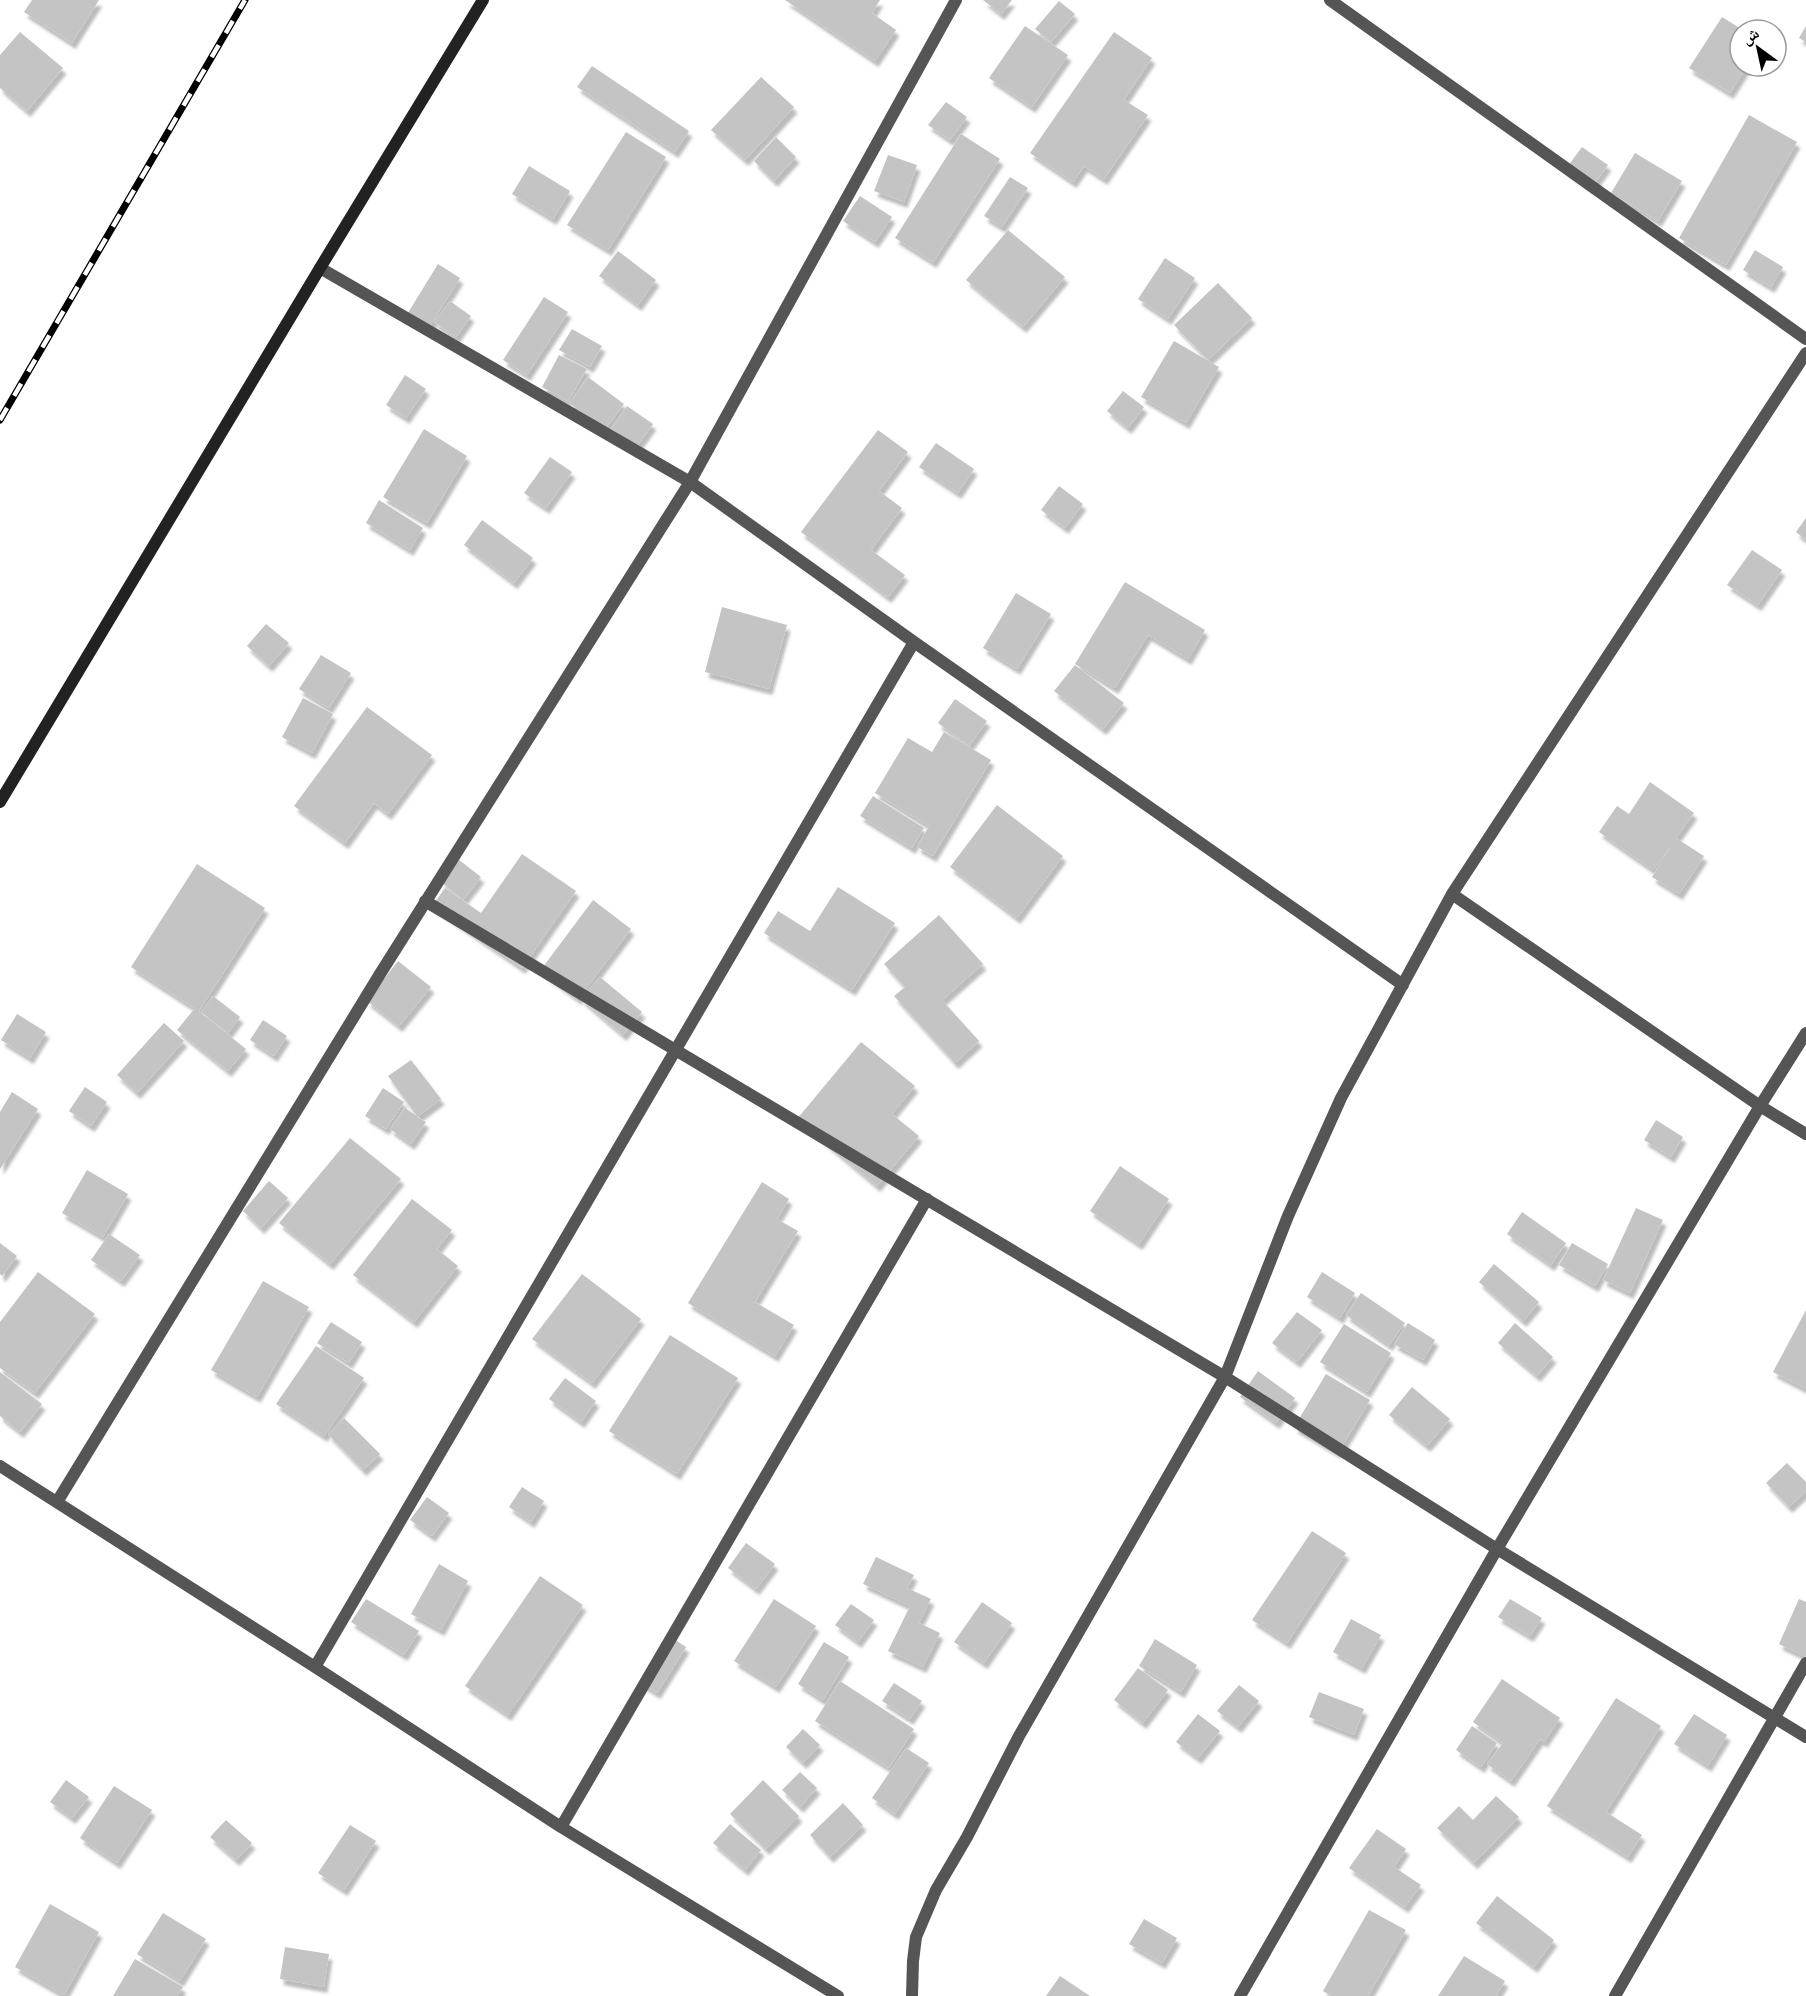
<svg xmlns="http://www.w3.org/2000/svg" width="1806" height="1996" viewBox="0 0 1806 1996" font-family="'Exo 2','Noto Naskh Arabic',sans-serif">
  <defs>
    <filter id="shadow"><feDropShadow dx="3.5" dy="6" stdDeviation="1.5" flood-color="#0004"/></filter>
  </defs>
  <rect width="100%" height="100%" fill="#fff"/>
  <path fill="#c4c4c4" filter="url(#shadow)" d="M 32,0 L 99,0 L 72,43 L 24,12 Z
    M 785,0 L 880,0 L 872,13 L 896,30 L 875,61 Z
    M 983,0 L 1012,0 L 1001,14 Z
    M 1059,1 L 1075,14 L 1051,42 L 1035,29 Z
    M 1722,17 L 1743,30 L 1740,30 L 1740,66 L 1747,66 L 1730,93 L 1689,68 Z
    M 1025,26 L 1068,55 L 1032,107 L 989,78 Z
    M 1806,26 L 1806,42 L 1799,38 Z
    M 20,32 L 63,68 L 27,111 L 0,88 L 0,55 Z
    M 1114,32 L 1152,58 L 1124,100 L 1148,115 L 1104,179 L 1084,166 L 1073,182 L 1030,153 Z
    M 592,66 L 689,131 L 675,152 L 577,87 Z
    M 761,77 L 794,107 L 745,160 L 711,130 Z
    M 946,102 L 967,117 L 950,140 L 928,125 Z
    M 1749,115 L 1797,142 L 1726,265 L 1679,238 Z
    M 626,132 L 666,157 L 608,250 L 567,225 Z
    M 961,134 L 1000,159 L 933,262 L 895,238 Z
    M 776,137 L 796,157 L 774,181 L 754,161 Z
    M 1582,147 L 1608,165 L 1591,188 L 1565,170 Z
    M 1635,153 L 1682,181 L 1658,221 L 1611,193 Z
    M 888,155 L 917,165 L 904,202 L 874,191 Z
    M 529,166 L 570,191 L 553,219 L 512,194 Z
    M 1010,177 L 1028,188 L 1002,227 L 984,216 Z
    M 860,196 L 892,217 L 875,242 L 843,221 Z
    M 1008,230 L 1065,277 L 1023,327 L 966,280 Z
    M 1755,250 L 1783,267 L 1771,287 L 1743,270 Z
    M 618,251 L 656,280 L 638,305 L 599,276 Z
    M 1165,258 L 1195,278 L 1168,319 L 1138,299 Z
    M 438,264 L 460,278 L 428,329 L 406,316 Z
    M 1218,283 L 1252,318 L 1208,360 L 1174,325 Z
    M 544,297 L 568,312 L 527,375 L 503,360 Z
    M 450,301 L 471,316 L 456,337 L 434,322 Z
    M 572,329 L 602,346 L 590,367 L 559,350 Z
    M 1174,341 L 1219,367 L 1186,423 L 1141,397 Z
    M 559,355 L 587,369 L 568,401 L 542,387 Z
    M 405,375 L 426,389 L 406,418 L 386,405 Z
    M 588,377 L 624,404 L 605,429 L 569,403 Z
    M 1123,391 L 1144,407 L 1128,428 L 1107,411 Z
    M 627,406 L 653,424 L 637,446 L 611,429 Z
    M 424,429 L 467,456 L 427,523 L 383,497 Z
    M 878,430 L 908,452 L 879,491 L 902,508 L 871,550 L 905,575 L 888,597 L 801,532 Z
    M 936,443 L 974,469 L 958,493 L 919,467 Z
    M 550,457 L 572,472 L 546,508 L 524,493 Z
    M 1059,486 L 1083,504 L 1065,528 L 1041,510 Z
    M 379,500 L 423,528 L 410,550 L 366,523 Z
    M 1806,518 L 1806,540 L 1796,532 Z
    M 482,520 L 533,558 L 514,583 L 464,545 Z
    M 1752,550 L 1782,570 L 1758,605 L 1727,585 Z
    M 1125,582 L 1205,630 L 1188,659 L 1148,635 L 1115,688 L 1075,664 Z
    M 1016,593 L 1051,614 L 1017,669 L 983,648 Z
    M 722,607 L 787,625 L 769,689 L 705,672 Z
    M 266,624 L 289,643 L 269,666 L 247,646 Z
    M 321,655 L 351,673 L 329,708 L 299,689 Z
    M 1075,665 L 1124,703 L 1103,729 L 1054,691 Z
    M 303,698 L 333,714 L 312,753 L 282,737 Z
    M 955,699 L 987,721 L 969,746 L 938,723 Z
    M 367,707 L 432,755 L 388,814 L 374,803 L 345,843 L 294,806 Z
    M 944,732 L 991,760 L 933,856 L 917,847 L 929,826 L 875,793 L 908,738 L 932,752 Z
    M 1650,782 L 1694,813 L 1676,838 L 1704,856 L 1679,894 L 1652,877 L 1672,844 L 1653,870 L 1599,832 L 1617,806 L 1629,814 Z
    M 873,796 L 924,828 L 912,848 L 860,816 Z
    M 997,805 L 1063,856 L 1017,918 L 950,867 Z
    M 522,854 L 576,891 L 522,968 L 432,906 L 445,888 L 481,913 Z
    M 458,859 L 481,877 L 463,900 L 441,882 Z
    M 197,864 L 265,908 L 199,1011 L 131,967 Z
    M 838,887 L 895,923 L 852,990 L 764,933 L 778,911 L 810,931 Z
    M 593,900 L 631,929 L 578,999 L 540,971 Z
    M 939,915 L 983,964 L 942,1000 L 979,1041 L 955,1063 L 894,996 L 905,987 L 884,964 Z
    M 398,961 L 431,987 L 399,1026 L 367,1001 Z
    M 600,977 L 642,1012 L 623,1035 L 581,999 Z
    M 213,996 L 240,1017 L 228,1033 L 201,1012 Z
    M 195,1008 L 246,1049 L 228,1071 L 177,1030 Z
    M 17,1014 L 46,1032 L 30,1058 L 1,1040 Z
    M 263,1020 L 287,1036 L 274,1056 L 250,1040 Z
    M 164,1023 L 184,1041 L 137,1093 L 117,1075 Z
    M 861,1042 L 915,1086 L 892,1114 L 919,1136 L 877,1186 L 797,1119 Z
    M 411,1060 L 441,1099 L 417,1117 L 426,1122 L 411,1144 L 390,1129 L 405,1108 L 417,1116 L 388,1076 Z
    M 85,1087 L 107,1102 L 91,1126 L 69,1111 Z
    M 383,1088 L 404,1102 L 386,1129 L 365,1116 Z
    M 12,1092 L 38,1109 L 0,1169 L 0,1112 Z
    M 1656,1120 L 1683,1137 L 1671,1157 L 1644,1140 Z
    M 350,1138 L 401,1179 L 330,1264 L 279,1223 Z
    M 1120,1166 L 1169,1199 L 1139,1244 L 1090,1211 Z
    M 87,1170 L 128,1194 L 103,1237 L 62,1213 Z
    M 269,1181 L 288,1198 L 261,1228 L 243,1211 Z
    M 762,1182 L 789,1199 L 777,1219 L 798,1231 L 755,1302 L 794,1325 L 775,1356 L 688,1303 Z
    M 412,1199 L 452,1230 L 437,1249 L 458,1266 L 414,1322 L 353,1275 Z
    M 1636,1208 L 1663,1220 L 1630,1293 L 1603,1280 Z
    M 1522,1212 L 1566,1243 L 1551,1265 L 1507,1234 Z
    M 109,1234 L 140,1255 L 121,1281 L 91,1260 Z
    M 0,1243 L 17,1256 L 2,1276 L 0,1274 Z
    M 1572,1243 L 1608,1264 L 1595,1286 L 1559,1265 Z
    M 1494,1264 L 1539,1302 L 1523,1321 L 1479,1282 Z
    M 38,1272 L 95,1314 L 35,1393 L 0,1368 L 0,1322 Z
    M 1322,1272 L 1355,1293 L 1340,1318 L 1307,1297 Z
    M 582,1274 L 641,1319 L 592,1383 L 532,1339 Z
    M 263,1281 L 309,1307 L 257,1397 L 211,1370 Z
    M 1361,1293 L 1405,1323 L 1389,1345 L 1346,1315 Z
    M 1806,1310 L 1806,1389 L 1773,1372 Z
    M 1297,1312 L 1322,1330 L 1297,1362 L 1272,1343 Z
    M 331,1322 L 362,1342 L 349,1363 L 317,1343 Z
    M 1408,1323 L 1435,1340 L 1423,1360 L 1394,1344 Z
    M 1515,1323 L 1553,1357 L 1537,1376 L 1498,1343 Z
    M 1344,1324 L 1391,1353 L 1367,1392 L 1320,1362 Z
    M 670,1335 L 738,1378 L 677,1474 L 609,1431 Z
    M 316,1346 L 364,1378 L 324,1436 L 276,1404 Z
    M 1258,1371 L 1295,1398 L 1276,1423 L 1240,1397 Z
    M 0,1372 L 42,1404 L 20,1432 L 0,1416 Z
    M 1326,1374 L 1370,1400 L 1338,1453 L 1294,1427 Z
    M 565,1378 L 596,1401 L 581,1422 L 549,1399 Z
    M 1412,1387 L 1450,1419 L 1427,1446 L 1389,1415 Z
    M 344,1418 L 380,1454 L 363,1470 L 328,1434 Z
    M 1787,1463 L 1806,1482 L 1806,1491 L 1789,1507 L 1766,1483 Z
    M 522,1487 L 544,1501 L 531,1522 L 509,1507 Z
    M 427,1497 L 449,1513 L 432,1536 L 410,1520 Z
    M 1312,1531 L 1346,1553 L 1287,1643 L 1252,1620 Z
    M 746,1543 L 775,1564 L 756,1589 L 728,1568 Z
    M 876,1557 L 914,1575 L 907,1588 L 931,1599 L 919,1623 L 940,1633 L 923,1667 L 888,1651 L 910,1606 L 863,1584 Z
    M 439,1564 L 468,1581 L 441,1630 L 411,1614 Z
    M 540,1576 L 583,1605 L 508,1715 L 465,1686 Z
    M 366,1599 L 419,1631 L 404,1655 L 351,1622 Z
    M 774,1599 L 816,1626 L 776,1687 L 734,1661 Z
    M 1510,1599 L 1542,1618 L 1530,1636 L 1498,1617 Z
    M 1799,1599 L 1806,1602 L 1806,1657 L 1779,1644 Z
    M 982,1602 L 1012,1623 L 984,1663 L 954,1642 Z
    M 851,1604 L 874,1620 L 858,1642 L 835,1625 Z
    M 1351,1619 L 1381,1635 L 1362,1668 L 1333,1652 Z
    M 668,1635 L 686,1647 L 657,1693 L 639,1682 Z
    M 1155,1639 L 1197,1665 L 1181,1692 L 1139,1666 Z
    M 824,1642 L 849,1657 L 823,1700 L 798,1684 Z
    M 1138,1668 L 1168,1690 L 1143,1723 L 1114,1700 Z
    M 1502,1679 L 1560,1718 L 1544,1742 L 1540,1739 L 1511,1781 L 1487,1764 L 1503,1743 L 1473,1722 Z
    M 840,1681 L 914,1729 L 889,1768 L 815,1721 Z
    M 894,1683 L 922,1701 L 910,1719 L 882,1701 Z
    M 1239,1685 L 1259,1701 L 1238,1727 L 1217,1711 Z
    M 1319,1692 L 1364,1709 L 1354,1735 L 1309,1717 Z
    M 1616,1698 L 1661,1726 L 1606,1812 L 1642,1835 L 1628,1857 L 1547,1806 Z
    M 1198,1714 L 1220,1731 L 1198,1758 L 1176,1742 Z
    M 1694,1714 L 1727,1735 L 1708,1766 L 1674,1744 Z
    M 1472,1726 L 1497,1743 L 1481,1767 L 1456,1750 Z
    M 803,1729 L 820,1745 L 803,1763 L 786,1747 Z
    M 906,1748 L 929,1763 L 895,1814 L 872,1798 Z
    M 800,1772 L 817,1788 L 800,1807 L 782,1790 Z
    M 66,1780 L 89,1797 L 72,1818 L 50,1802 Z
    M 763,1780 L 799,1816 L 766,1849 L 730,1814 Z
    M 114,1786 L 152,1810 L 117,1863 L 80,1838 Z
    M 1496,1796 L 1519,1817 L 1474,1863 L 1437,1828 L 1459,1806 L 1473,1820 Z
    M 843,1803 L 863,1825 L 830,1857 L 810,1835 Z
    M 226,1820 L 252,1843 L 236,1860 L 210,1837 Z
    M 730,1824 L 761,1850 L 745,1870 L 713,1843 Z
    M 350,1825 L 376,1841 L 344,1890 L 318,1873 Z
    M 1377,1829 L 1406,1849 L 1394,1867 L 1421,1885 L 1405,1907 L 1349,1868 Z
    M 1497,1896 L 1554,1940 L 1534,1967 L 1476,1923 Z
    M 50,1904 L 99,1932 L 64,1995 L 15,1967 Z
    M 1369,1910 L 1406,1930 L 1368,1996 L 1331,1996 L 1323,1991 Z
    M 163,1913 L 206,1939 L 180,1981 L 137,1954 Z
    M 1144,1919 L 1177,1938 L 1162,1963 L 1129,1944 Z
    M 285,1947 L 329,1954 L 324,1987 L 280,1979 Z
    M 1464,1956 L 1505,1981 L 1496,1996 L 1438,1996 Z
    M 135,1959 L 183,1987 L 177,1996 L 113,1996 Z
    M 1060,1976 L 1090,1996 L 1046,1996 Z"/>
  <g fill="none" stroke-linecap="round" stroke-linejoin="round">
    <path stroke="#555" stroke-width="12" d="M 1330,0 L 1806,339
      M 320,268 L 690,482 L 914,642 L 1403,985
      M 1452,894 L 1760,1106 L 1806,1134
      M 425,901 L 1225,1377 L 1497,1549 L 1806,1737
      M 0,1466 L 315,1667 L 561,1827 L 838,1996
      M 57,1502 L 380,974 L 690,482 L 956,0
      M 315,1667 L 914,642
      M 561,1827 L 927,1199
      M 912,1996 L 913,1961 L 916,1937 L 936,1890 L 967,1837 L 1019,1736 L 1225,1377 L 1288,1216 L 1341,1098 L 1452,894 L 1806,353
      M 1240,1996 L 1497,1549 L 1760,1106 L 1806,1033
      M 1615,1996 L 1806,1663"/>
    <path stroke="#222" stroke-width="12" d="M 0,802 L 320,268 L 483,0"/>
    <g stroke="#000" stroke-width="7">
      <path id="rail" d="M 0,420 L 245,0"/>
    </g>
    <use href="#rail" stroke="#fff" stroke-width="4.5" stroke-dasharray="14" stroke-linecap="butt"/>
  </g>
  <g transform="translate(1758 48) rotate(327)"><circle r="28" fill="#ffffff" stroke="#999999" stroke-width="1.5"/>
  <path d="M0-4.5L10 22L0 15L-10 22Z" fill="#000000"/>
  <text y="-9" font-size="16" font-weight="bold" text-anchor="middle" fill="#000000">ش</text>
  </g>
</svg>
